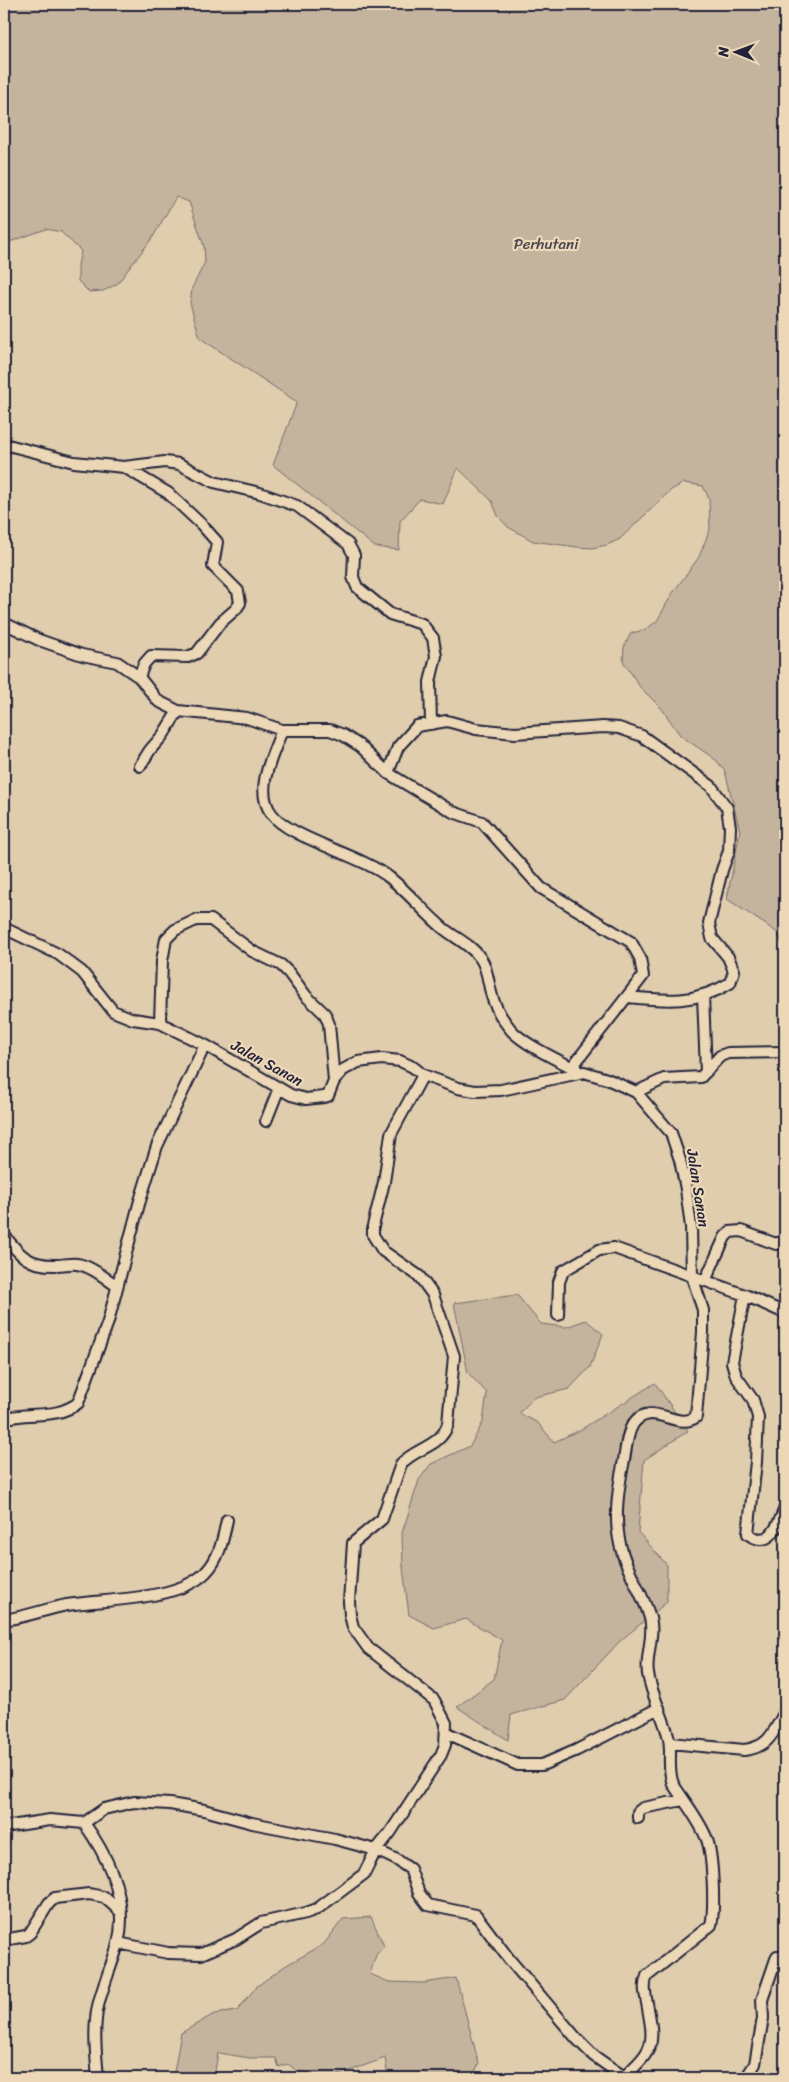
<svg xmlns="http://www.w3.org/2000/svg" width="789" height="2082" viewBox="0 0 789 2082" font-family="Sriracha,sans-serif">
  <rect width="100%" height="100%" fill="#e0cdae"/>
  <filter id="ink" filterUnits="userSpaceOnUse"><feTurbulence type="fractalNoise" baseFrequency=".02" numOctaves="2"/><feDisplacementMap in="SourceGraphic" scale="10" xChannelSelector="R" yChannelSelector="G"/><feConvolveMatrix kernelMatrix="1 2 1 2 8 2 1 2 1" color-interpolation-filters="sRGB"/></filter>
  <g filter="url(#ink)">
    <path fill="#c4b49d" stroke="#736b6c" d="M 4,4 L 785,4 L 785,952 L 778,933 L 727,899 L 740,831 L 725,771 L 716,760 L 680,735 L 662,709 L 640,687 L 623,661 L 624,647 L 631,633 L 645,630 L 657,621 L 672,594 L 699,557 L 710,529 L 709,499 L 703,486 L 684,483 L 671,490 L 620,539 L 607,545 L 592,548 L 577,547 L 533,541 L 508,527 L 498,516 L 492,501 L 458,468 L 443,504 L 420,499 L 400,521 L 399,550 L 375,547 L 273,465 L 297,402 L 200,338 L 190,303 L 192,288 L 205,262 L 204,246 L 189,202 L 176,197 L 153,237 L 117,284 L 103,291 L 89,292 L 78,281 L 78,265 L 81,251 L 61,232 L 46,229 L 4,244 Z
      M 517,1295 L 541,1324 L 566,1327 L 586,1320 L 603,1334 L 590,1367 L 569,1389 L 535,1397 L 519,1413 L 538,1423 L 554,1442 L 580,1430 L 655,1383 L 688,1431 L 644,1460 L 638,1532 L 667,1565 L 667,1602 L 620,1641 L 565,1700 L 511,1715 L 508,1740 L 457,1707 L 494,1679 L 502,1640 L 466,1619 L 434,1628 L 409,1615 L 403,1568 L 402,1533 L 419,1480 L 431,1464 L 470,1446 L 483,1422 L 487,1393 L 468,1373 L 454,1303 Z
      M 371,1917 L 384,1946 L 376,1955 L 370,1974 L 389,1982 L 424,1983 L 456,1978 L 479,2064 L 471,2078 L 388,2078 L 385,2058 L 333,2077 L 297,2071 L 288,2064 L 279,2067 L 276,2058 L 250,2058 L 218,2053 L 215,2071 L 219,2078 L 173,2078 L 181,2033 L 214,2014 L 237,2011 L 256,1987 L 285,1966 L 324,1944 L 343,1919 Z"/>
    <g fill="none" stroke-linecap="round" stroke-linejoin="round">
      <g stroke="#22223b" stroke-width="14">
        <path id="minor" d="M 4,444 L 74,462 L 124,467 L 168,493 L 202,525 L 217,542 L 213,566 L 238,591 L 240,603 L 236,609 L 220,623 L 197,653 L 188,657 L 151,656 L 144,664 L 139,677
          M 124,467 L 165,462 L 179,464 L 214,482 L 260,493 L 297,506 L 348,544 L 354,555 L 353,577 L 357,587 L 390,614 L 422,624 L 433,638 L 436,656 L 430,682 L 431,724
          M 4,623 L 39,640 L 82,655 L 117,662 L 139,677 L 158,701 L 178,711 L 247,718 L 282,730 L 330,730 L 343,735 L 360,746 L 388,773 L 401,781 L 453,812 L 482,822 L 541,888 L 631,942 L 640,958 L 643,976 L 572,1067
          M 282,730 C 273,755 254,789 271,813 C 288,838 362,855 390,878 C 409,893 424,912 443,928 C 455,938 472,945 481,959 C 489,971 488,988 494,1002 C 498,1012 505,1023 512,1031 C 527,1046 558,1060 577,1070
          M 140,766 L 150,750 L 163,735 L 178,711
          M 388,773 L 398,747 L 417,726 L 447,721 L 476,729 L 515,733 L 603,727 L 619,728 L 642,736 L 711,786 L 727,808 L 730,827 L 729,851 L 722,870 L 709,923 L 712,938 L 728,957 L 734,971 L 730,983 C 696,1004 666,1001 628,997
          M 4,928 L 58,954 L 82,972 L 113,1011 L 133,1019 L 160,1023 L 205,1045
          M 703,995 L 706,1072
          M 160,1023 L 162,961 L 166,939 L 175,930 L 196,920 L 211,920 L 252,951 L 281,965 L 289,973 L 306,996 L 325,1014 L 329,1024 L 334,1081
          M 636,1092 L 664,1079 L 701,1077 L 720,1056 L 728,1053 L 785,1052
          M 266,1121 L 279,1088
          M 4,1235 C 20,1256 29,1266 57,1265 C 64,1265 71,1263 77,1264 C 91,1266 105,1278 117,1286
          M 705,1281 L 725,1237 L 730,1232 L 741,1231 L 776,1244 L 785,1240
          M 745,1295 L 732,1362 L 736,1376 L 753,1400 L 758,1417 L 756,1462 L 748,1534 C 771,1550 778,1524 785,1508
          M 558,1315 L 559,1282 L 563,1271 L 599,1250 L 614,1248 L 745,1295 L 785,1313
          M 4,1419 C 29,1411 55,1420 78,1403 L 108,1322 L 139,1204 L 157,1146 L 205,1045 L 291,1095 L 306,1099 L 324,1097 L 328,1096 L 334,1081 L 343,1070 L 358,1062 L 382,1059 L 400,1061 L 413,1067 L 423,1075 L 458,1088 L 475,1091 L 501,1090 L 584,1072 L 607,1079 L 636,1092 L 671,1133 L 680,1160 L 686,1189 L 691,1227 L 692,1276 L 703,1310 L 703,1332 L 696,1417 C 677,1431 651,1399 633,1424 C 626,1435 626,1452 623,1465 C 617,1495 613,1525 623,1555 C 630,1576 644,1596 650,1618 C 655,1636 645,1656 648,1674 C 652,1697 664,1717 669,1739 C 672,1755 667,1768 673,1784 C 684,1801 698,1818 706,1837 C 713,1852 715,1909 711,1925 L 647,1976 C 643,1985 645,1993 647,2003 C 655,2045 655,2048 623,2078
          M 4,1620 C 25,1617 46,1609 67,1605 C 105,1599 179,1601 206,1572 C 220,1558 223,1538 227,1520
          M 447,1733 L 518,1765 L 542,1765 L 577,1750 L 659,1708
          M 670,1743 L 744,1750 C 770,1747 773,1732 785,1712
          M 638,1818 L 638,1812 L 643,1808 L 683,1800
          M 84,1823 C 109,1858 129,1900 118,1944 C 112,1965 103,1985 98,2006 C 93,2030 96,2054 98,2078
          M 4,1827 L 50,1820 L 84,1823 L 104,1809 L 134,1802 L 170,1804 L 204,1810 L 252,1823 L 335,1839 L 376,1850 L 397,1860 L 410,1869 L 419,1893 L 428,1905 L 476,1915 L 509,1959 L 577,2039 L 594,2056 L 624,2077
          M 4,1940 L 26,1936 L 30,1933 L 49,1903 L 55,1898 L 89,1894 L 104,1897 L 121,1912
          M 118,1943 L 168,1953 L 201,1954 L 236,1939 L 261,1923 L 306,1913 L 317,1909 L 364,1874 L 376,1850 L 390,1833 L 441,1755 L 445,1745 L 446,1723 L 434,1700 L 368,1648 L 353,1627 L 350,1615 L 349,1602 L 353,1543 L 382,1519 L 401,1464 C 416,1447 440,1448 448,1424 L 454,1356 L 433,1295 L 419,1276 L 383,1251 L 373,1235 L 373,1226 L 384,1182 L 391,1134 L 423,1075
          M 746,2078 L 755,2064 L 763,2018 L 762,2000 L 777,1956"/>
      </g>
      <use href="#minor" stroke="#ecd8b6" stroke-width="10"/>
    </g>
  </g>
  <g text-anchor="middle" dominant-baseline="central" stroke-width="4.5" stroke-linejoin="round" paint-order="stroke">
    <g font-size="15" fill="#4a4654" stroke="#ecd8b6">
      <text x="546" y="244">Perhutani</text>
    </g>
    <g font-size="15" fill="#22223b" stroke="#ecd8b6">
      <text transform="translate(267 1063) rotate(29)">Jalan Sanan</text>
      <text transform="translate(698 1188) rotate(81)">Jalan Sanan</text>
    </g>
  </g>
  <rect width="789" height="2082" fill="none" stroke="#ecd8b6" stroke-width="20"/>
  <rect x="10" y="10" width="769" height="2062" fill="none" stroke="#22223b" stroke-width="2" filter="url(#ink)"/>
  <g transform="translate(736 52) rotate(271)" stroke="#ecd8b6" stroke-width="4" paint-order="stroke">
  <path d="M0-4L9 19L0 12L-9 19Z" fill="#22223b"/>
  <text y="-8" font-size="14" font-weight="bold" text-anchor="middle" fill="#22223b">N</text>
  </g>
</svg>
